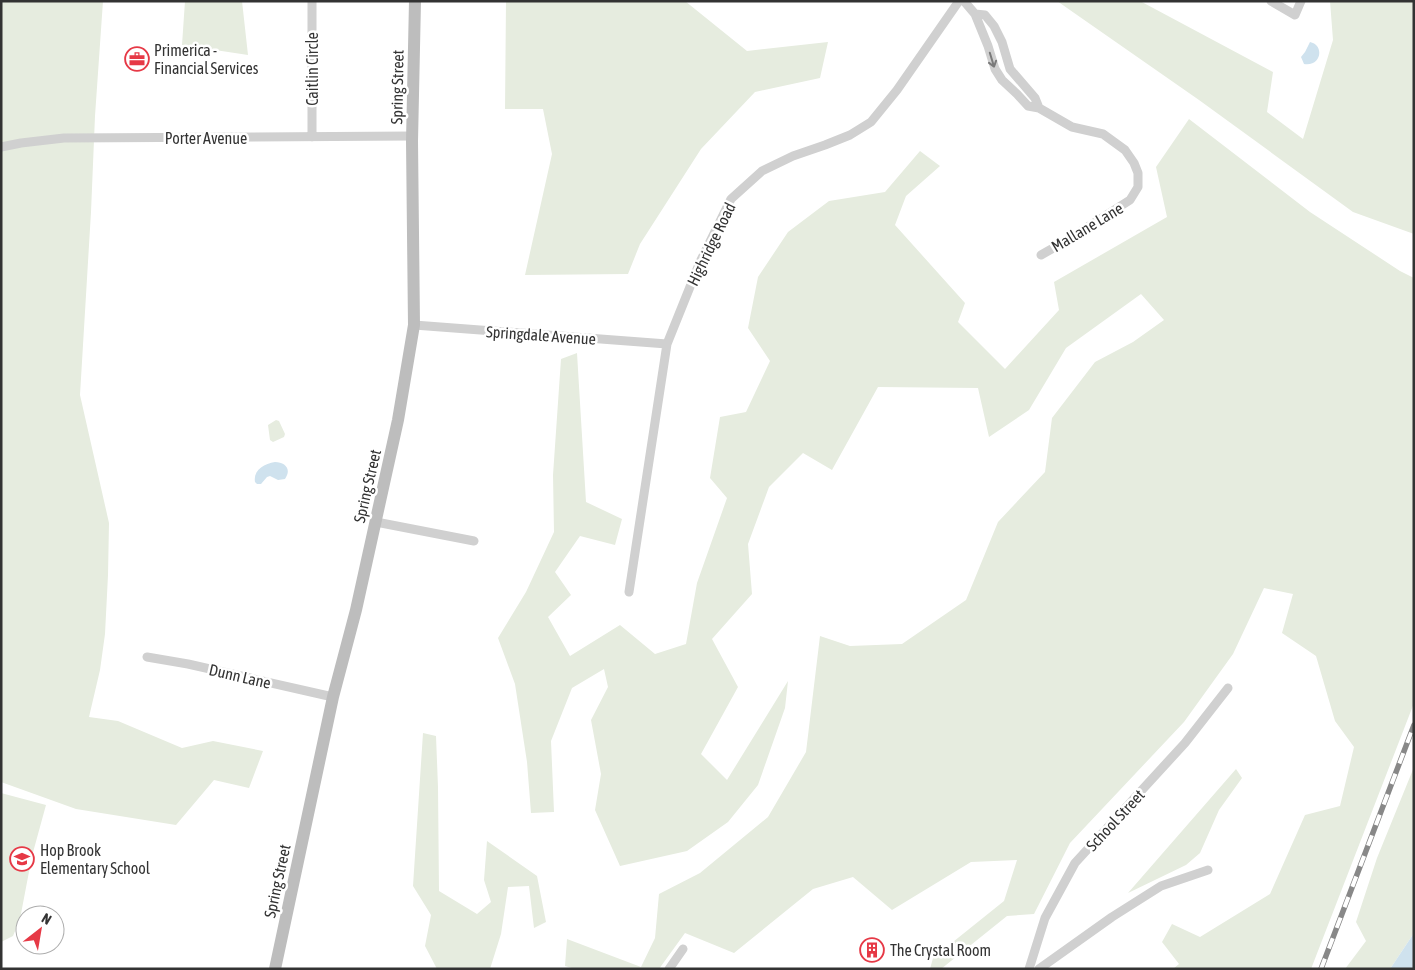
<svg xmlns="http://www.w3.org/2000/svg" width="1415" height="970" viewBox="0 0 1415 970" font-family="'Asap Condensed',sans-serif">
  <rect width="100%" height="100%" fill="#fff"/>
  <path fill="#e6ecdf" d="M 1,1 L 103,1 L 95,116 L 91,212 L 80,395 L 109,523 L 108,575 L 105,634 L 100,670 L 89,717 L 118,721 L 182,748 L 213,741 L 263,751 L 249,788 L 214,780 L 176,825 L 76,809 L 1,782 Z
    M 185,1 L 242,1 L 248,55 L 182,45 Z
    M 506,1 L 685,1 L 747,51 L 828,42 L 820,78 L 755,92 L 701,149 L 640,244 L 628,274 L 525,275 L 552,154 L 543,109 L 505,109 Z
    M 1057,1 L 1140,1 L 1273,72 L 1267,112 L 1303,139 L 1333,40 L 1330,1 L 1414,1 L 1414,234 L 1353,212 L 1199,100 Z
    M 1189,119 L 1310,212 L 1400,271 L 1414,278 L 1414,703 L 1311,969 L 1173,969 L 1179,964 L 1162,942 L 1172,924 L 1200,937 L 1270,894 L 1305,815 L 1340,806 L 1354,747 L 1335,721 L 1316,656 L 1282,633 L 1293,594 L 1264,588 L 1233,654 L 1184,722 L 1070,843 L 1034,914 L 1007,916 L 941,969 L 930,969 L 933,958 L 1004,901 L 1017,860 L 971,862 L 892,910 L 853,877 L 813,889 L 734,953 L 685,933 L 659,969 L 575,969 L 565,966 L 567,939 L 641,967 L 655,938 L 659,894 L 700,873 L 768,817 L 806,752 L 820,636 L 850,646 L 902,644 L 966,600 L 998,522 L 1045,472 L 1052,418 L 1095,362 L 1133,342 L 1164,320 L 1141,294 L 1066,348 L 1029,410 L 989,437 L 978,388 L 878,387 L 832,470 L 803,453 L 769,487 L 748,544 L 752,594 L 712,639 L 738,687 L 701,754 L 727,780 L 788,681 L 785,708 L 758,785 L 728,822 L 687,851 L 620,866 L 595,810 L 601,774 L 591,720 L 608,687 L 604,669 L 572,688 L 551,741 L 554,812 L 531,813 L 527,762 L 515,684 L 498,638 L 526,592 L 554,532 L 553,475 L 561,359 L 577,353 L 586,502 L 622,519 L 615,545 L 580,536 L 555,572 L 571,595 L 548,617 L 570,656 L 620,625 L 655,654 L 686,644 L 697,583 L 727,498 L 710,478 L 720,417 L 746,412 L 770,361 L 748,328 L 758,277 L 788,232 L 829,201 L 885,192 L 920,151 L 940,166 L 906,196 L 895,225 L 965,303 L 958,322 L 1005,369 L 1059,310 L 1054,282 L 1167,217 L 1156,167 Z
    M 276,420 L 279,421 L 285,434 L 284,437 L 273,442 L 270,440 L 268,425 Z
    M 423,733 L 436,736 L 438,787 L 439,891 L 477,914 L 491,902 L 484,880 L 487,841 L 537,876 L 546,922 L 534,928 L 529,886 L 508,887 L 501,934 L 490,969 L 437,969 L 425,946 L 431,915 L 413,886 Z
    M 1414,767 L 1414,933 L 1390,969 L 1345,969 L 1366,941 L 1356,922 L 1377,858 Z
    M 1236,769 L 1242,778 L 1219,810 L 1200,853 L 1186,865 L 1128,893 Z
    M 1,793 L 46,805 L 32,856 L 20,919 L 13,936 L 1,942 Z"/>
  <path fill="#cfe2ee" d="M 1310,42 C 1325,45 1321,67 1304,64 L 1301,57 L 1305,52 Z
    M 275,462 C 285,462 292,469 285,479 L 278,480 L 270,476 L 267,477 L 261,484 L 257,484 L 255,482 C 253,470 264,464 275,462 Z
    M 1414,933 L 1414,969 L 1390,969 Z"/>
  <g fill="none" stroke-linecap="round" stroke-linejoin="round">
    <path stroke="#d0d0d0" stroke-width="9" d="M 964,1 L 975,14 L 988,46 L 995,69 L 1002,80 L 1017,94 L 1028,106 L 1039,108 L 1035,98 L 1010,69 L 1002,42 L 994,26 L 985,15 L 975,14
      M 1271,1 L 1295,15 L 1301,1
      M 1039,108 L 1072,127 L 1103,134 L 1125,150 L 1134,163 L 1138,173 L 1138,187 L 1130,200 L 1064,242 L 1041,255
      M 312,137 L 312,1
      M 1,147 L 21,143 L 64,138 L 412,136
      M 414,325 L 667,344
      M 376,522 L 474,541
      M 629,592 L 667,344 L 700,262 L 731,199 L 762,171 L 793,156 L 825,145 L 850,135 L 871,122 L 897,90 L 959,1
      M 147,657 L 188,664 L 333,697
      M 669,969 L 683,949
      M 1029,969 L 1045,918 L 1075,863 L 1185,743 L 1228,688
      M 1039,969 L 1112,917 L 1161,886 L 1208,870"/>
    <path stroke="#bdbdbd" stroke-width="12" d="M 275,969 L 333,697 L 356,610 L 398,420 L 414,325 L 412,141 L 415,1"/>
    <g stroke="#888" stroke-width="5.5">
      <path id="rail" d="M 1321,969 L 1414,725"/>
    </g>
    <use href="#rail" stroke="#fff" stroke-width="4" stroke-dasharray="11" stroke-linecap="butt"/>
  </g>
  <defs><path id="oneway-shaft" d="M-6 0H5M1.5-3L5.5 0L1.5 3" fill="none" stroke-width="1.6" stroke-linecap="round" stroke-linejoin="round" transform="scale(1.25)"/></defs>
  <use stroke="#7a7a7a" href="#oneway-shaft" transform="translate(992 60) rotate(73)"/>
  <defs>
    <g id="office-ring" transform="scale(1.25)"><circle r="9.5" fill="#fff" stroke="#e63946" stroke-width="1.5"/><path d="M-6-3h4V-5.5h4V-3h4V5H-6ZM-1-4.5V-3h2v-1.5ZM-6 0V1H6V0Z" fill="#e63946"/></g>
    <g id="school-ring" transform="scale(1.25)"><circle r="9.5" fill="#fff" stroke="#e63946" stroke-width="1.5"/><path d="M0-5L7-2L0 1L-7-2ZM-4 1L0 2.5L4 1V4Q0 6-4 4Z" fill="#e63946"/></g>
    <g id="building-ring" transform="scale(1.25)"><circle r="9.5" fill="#fff" stroke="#e63946" stroke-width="1.5"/><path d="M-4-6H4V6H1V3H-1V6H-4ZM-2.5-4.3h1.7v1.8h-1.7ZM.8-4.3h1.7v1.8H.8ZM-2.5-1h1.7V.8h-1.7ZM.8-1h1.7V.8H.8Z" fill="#e63946"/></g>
  </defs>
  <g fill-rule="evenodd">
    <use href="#office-ring" x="137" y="59"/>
    <use href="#school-ring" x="22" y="859"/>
    <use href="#building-ring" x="872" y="950"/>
  </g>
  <g text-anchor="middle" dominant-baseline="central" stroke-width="5" stroke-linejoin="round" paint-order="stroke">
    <g font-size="16" fill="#333" stroke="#fff" text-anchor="start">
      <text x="154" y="50">Primerica -<tspan x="154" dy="18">Financial Services</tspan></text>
      <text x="40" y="850">Hop Brook<tspan x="40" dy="18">Elementary School</tspan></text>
      <text x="890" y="950">The Crystal Room</text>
    </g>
    <g font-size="16" fill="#333" stroke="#fff">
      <text transform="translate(312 69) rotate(-90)">Caitlin Circle</text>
      <text transform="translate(397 87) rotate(-89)">Spring Street</text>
      <text x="206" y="138">Porter Avenue</text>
      <text transform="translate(1087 227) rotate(-31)">Mallane Lane</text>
      <text transform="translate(711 244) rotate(-64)">Highridge Road</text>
      <text transform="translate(541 335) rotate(4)">Springdale Avenue</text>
      <text transform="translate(367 486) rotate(-77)">Spring Street</text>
      <text transform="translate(240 676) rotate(13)">Dunn Lane</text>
      <text transform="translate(1115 820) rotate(-47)">School Street</text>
      <text transform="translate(277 881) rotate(-78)">Spring Street</text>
    </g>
  </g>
  <rect width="1415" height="970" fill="none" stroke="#333333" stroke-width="5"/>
  <g transform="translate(40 930) rotate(31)"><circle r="24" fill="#ffffff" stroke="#adadad"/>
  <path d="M0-4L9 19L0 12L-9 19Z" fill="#e63946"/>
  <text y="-8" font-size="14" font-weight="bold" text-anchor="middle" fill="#333333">N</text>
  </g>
</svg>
